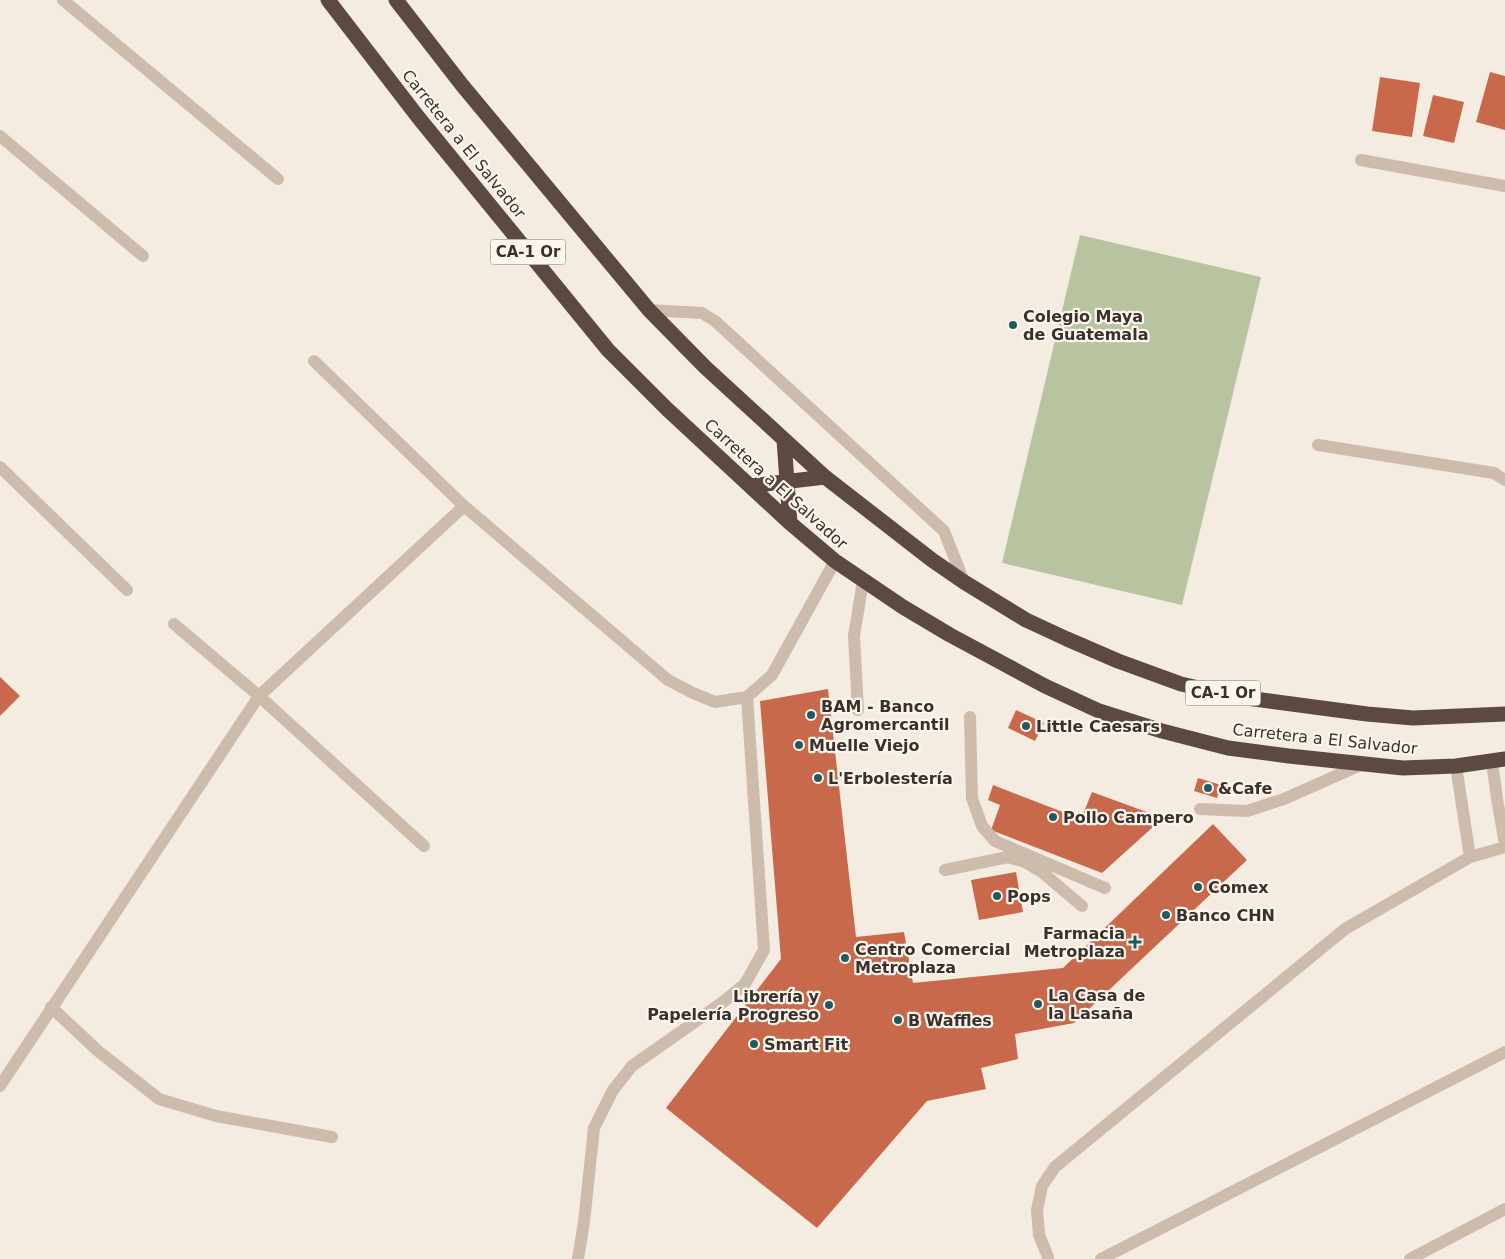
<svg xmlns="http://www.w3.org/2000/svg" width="1505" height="1259" viewBox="0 0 1505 1259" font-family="'DejaVu Sans',sans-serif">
  <rect width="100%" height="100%" fill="#f4ebe1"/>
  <path fill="#b8c4a0" d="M 1080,235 L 1261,277 L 1182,605 L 1002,563 Z"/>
  <path fill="#c8694b" d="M 1490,72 L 1505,76 L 1505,130 L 1476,122 Z
    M 1380,77 L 1420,83 L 1412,137 L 1372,131 Z
    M 1433,95 L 1464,102 L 1454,143 L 1423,136 Z
    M 0,677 L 20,696 L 0,716 Z
    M 828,689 L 856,937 L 904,932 L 913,983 L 1063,968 L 1213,824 L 1247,860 L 1074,1023 L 1015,1034 L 1018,1059 L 981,1068 L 986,1089 L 927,1101 L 817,1228 L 666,1108 L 781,959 L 760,701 Z
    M 1016,710 L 1044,723 L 1035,741 L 1008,728 Z
    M 1198,778 L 1221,785 L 1217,798 L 1194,791 Z
    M 993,785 L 1081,819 L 1092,792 L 1163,818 L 1102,873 L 991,830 L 1000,805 L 988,800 Z
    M 1016,872 L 1023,912 L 979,920 L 971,880 Z"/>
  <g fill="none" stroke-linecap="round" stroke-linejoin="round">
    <path stroke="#cdbbac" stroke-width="12" d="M 63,0 L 278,179
      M 0,136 L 143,256
      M 1361,160 L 1505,186
      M 649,310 L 702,313 L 715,321 L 944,531 L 964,582
      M 314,361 L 464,506 L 668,680 L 693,693 L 715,702 L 747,697 L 772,675 L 835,561
      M 1318,445 L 1494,473 L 1505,480
      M 0,467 L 127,590
      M 174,624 L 259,696 L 424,846
      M 858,710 L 854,636 L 863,581
      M 970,717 L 972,798 L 982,826 L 995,841 L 1105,888
      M 1492,761 L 1497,799 L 1505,844
      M 1456,766 L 1470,857
      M 1200,809 L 1247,811 L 1284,799 L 1365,763
      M 945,870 L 1008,857 L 1025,862 L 1043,873 L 1082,906
      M 51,1007 L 98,1051 L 159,1099 L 216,1116 L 332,1137
      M 0,1086 L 259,696 L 464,506
      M 1048,1257 L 1039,1235 L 1037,1210 L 1042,1186 L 1055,1167 L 1345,929 L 1470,857 L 1505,847
      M 578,1259 L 584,1222 L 594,1128 L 613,1090 L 632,1066 L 723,1002 L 745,984 L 764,950 L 747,697
      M 1101,1259 L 1505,1052
      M 1410,1259 L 1505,1209"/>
    <path stroke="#5c4a42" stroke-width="15" d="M 328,0 L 418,117 L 608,350 L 667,409 L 790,523 L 835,561 L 903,607 L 950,635 L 1045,686 L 1099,711 L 1162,731 L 1228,748 L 1289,756 L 1403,768 L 1456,766 L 1505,759
      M 396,0 L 462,85 L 649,310 L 705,367 L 825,477 L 932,560 L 964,582 L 1026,620 L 1067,639 L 1118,661 L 1181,684 L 1239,697 L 1367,714 L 1413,718 L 1505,714
      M 784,440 L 790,523
      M 750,486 L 825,477"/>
  </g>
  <g fill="#1f5a5e" stroke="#fbf5ee" stroke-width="2">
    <circle cx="1013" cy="325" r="5"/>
    <circle cx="811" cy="715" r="5"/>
    <circle cx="1026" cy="726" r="5"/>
    <circle cx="799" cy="745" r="5"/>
    <circle cx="818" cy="778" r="5"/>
    <circle cx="1208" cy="788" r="5"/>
    <circle cx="1053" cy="817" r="5"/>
    <circle cx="1198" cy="887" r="5"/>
    <circle cx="997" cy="896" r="5"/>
    <circle cx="1166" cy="915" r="5"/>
    <path d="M1132.5 934.5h5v5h5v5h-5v5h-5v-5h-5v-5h5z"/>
    <circle cx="845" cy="958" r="5"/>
    <circle cx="1038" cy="1004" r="5"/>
    <circle cx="829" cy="1005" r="5"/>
    <circle cx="898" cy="1020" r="5"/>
    <circle cx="754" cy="1044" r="5"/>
  </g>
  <g text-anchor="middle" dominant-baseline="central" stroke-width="4.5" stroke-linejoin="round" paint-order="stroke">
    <g fill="#fbf5ee" stroke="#756b66" stroke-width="1">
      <rect x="490.5" y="239.5" width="75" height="25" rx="4"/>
      <rect x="1185.5" y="680.5" width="75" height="25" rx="4"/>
    </g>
    <g font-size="15" font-weight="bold" fill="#3b302b">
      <text x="528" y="252">CA-1 Or</text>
      <text x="1223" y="693">CA-1 Or</text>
    </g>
    <g font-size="16" fill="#3b302b" stroke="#fbf5ee">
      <text transform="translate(464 144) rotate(51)">Carretera a El Salvador</text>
      <text transform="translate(776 484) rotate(42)">Carretera a El Salvador</text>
      <text transform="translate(1325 739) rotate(6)">Carretera a El Salvador</text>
    </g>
    <g font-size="16" font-weight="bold" fill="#3b302b" stroke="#fbf5ee" text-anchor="start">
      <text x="1023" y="316">Colegio Maya<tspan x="1023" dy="18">de Guatemala</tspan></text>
      <text x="821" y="706">BAM - Banco<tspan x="821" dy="18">Agromercantil</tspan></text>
      <text x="1036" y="726">Little Caesars</text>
      <text x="809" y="745">Muelle Viejo</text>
      <text x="828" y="778">L'Erbolestería</text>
      <text x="1218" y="788">&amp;Cafe</text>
      <text x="1063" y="817">Pollo Campero</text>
      <text x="1208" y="887">Comex</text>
      <text x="1007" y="896">Pops</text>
      <text x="1176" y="915">Banco CHN</text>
      <text x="1125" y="933" text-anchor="end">Farmacia<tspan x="1125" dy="18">Metroplaza</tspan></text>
      <text x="855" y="949">Centro Comercial<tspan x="855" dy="18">Metroplaza</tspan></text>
      <text x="1048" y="995">La Casa de<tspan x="1048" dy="18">la Lasaña</tspan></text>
      <text x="819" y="996" text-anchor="end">Librería y<tspan x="819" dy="18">Papelería Progreso</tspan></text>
      <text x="908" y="1020">B Waffles</text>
      <text x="764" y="1044">Smart Fit</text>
    </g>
  </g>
</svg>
